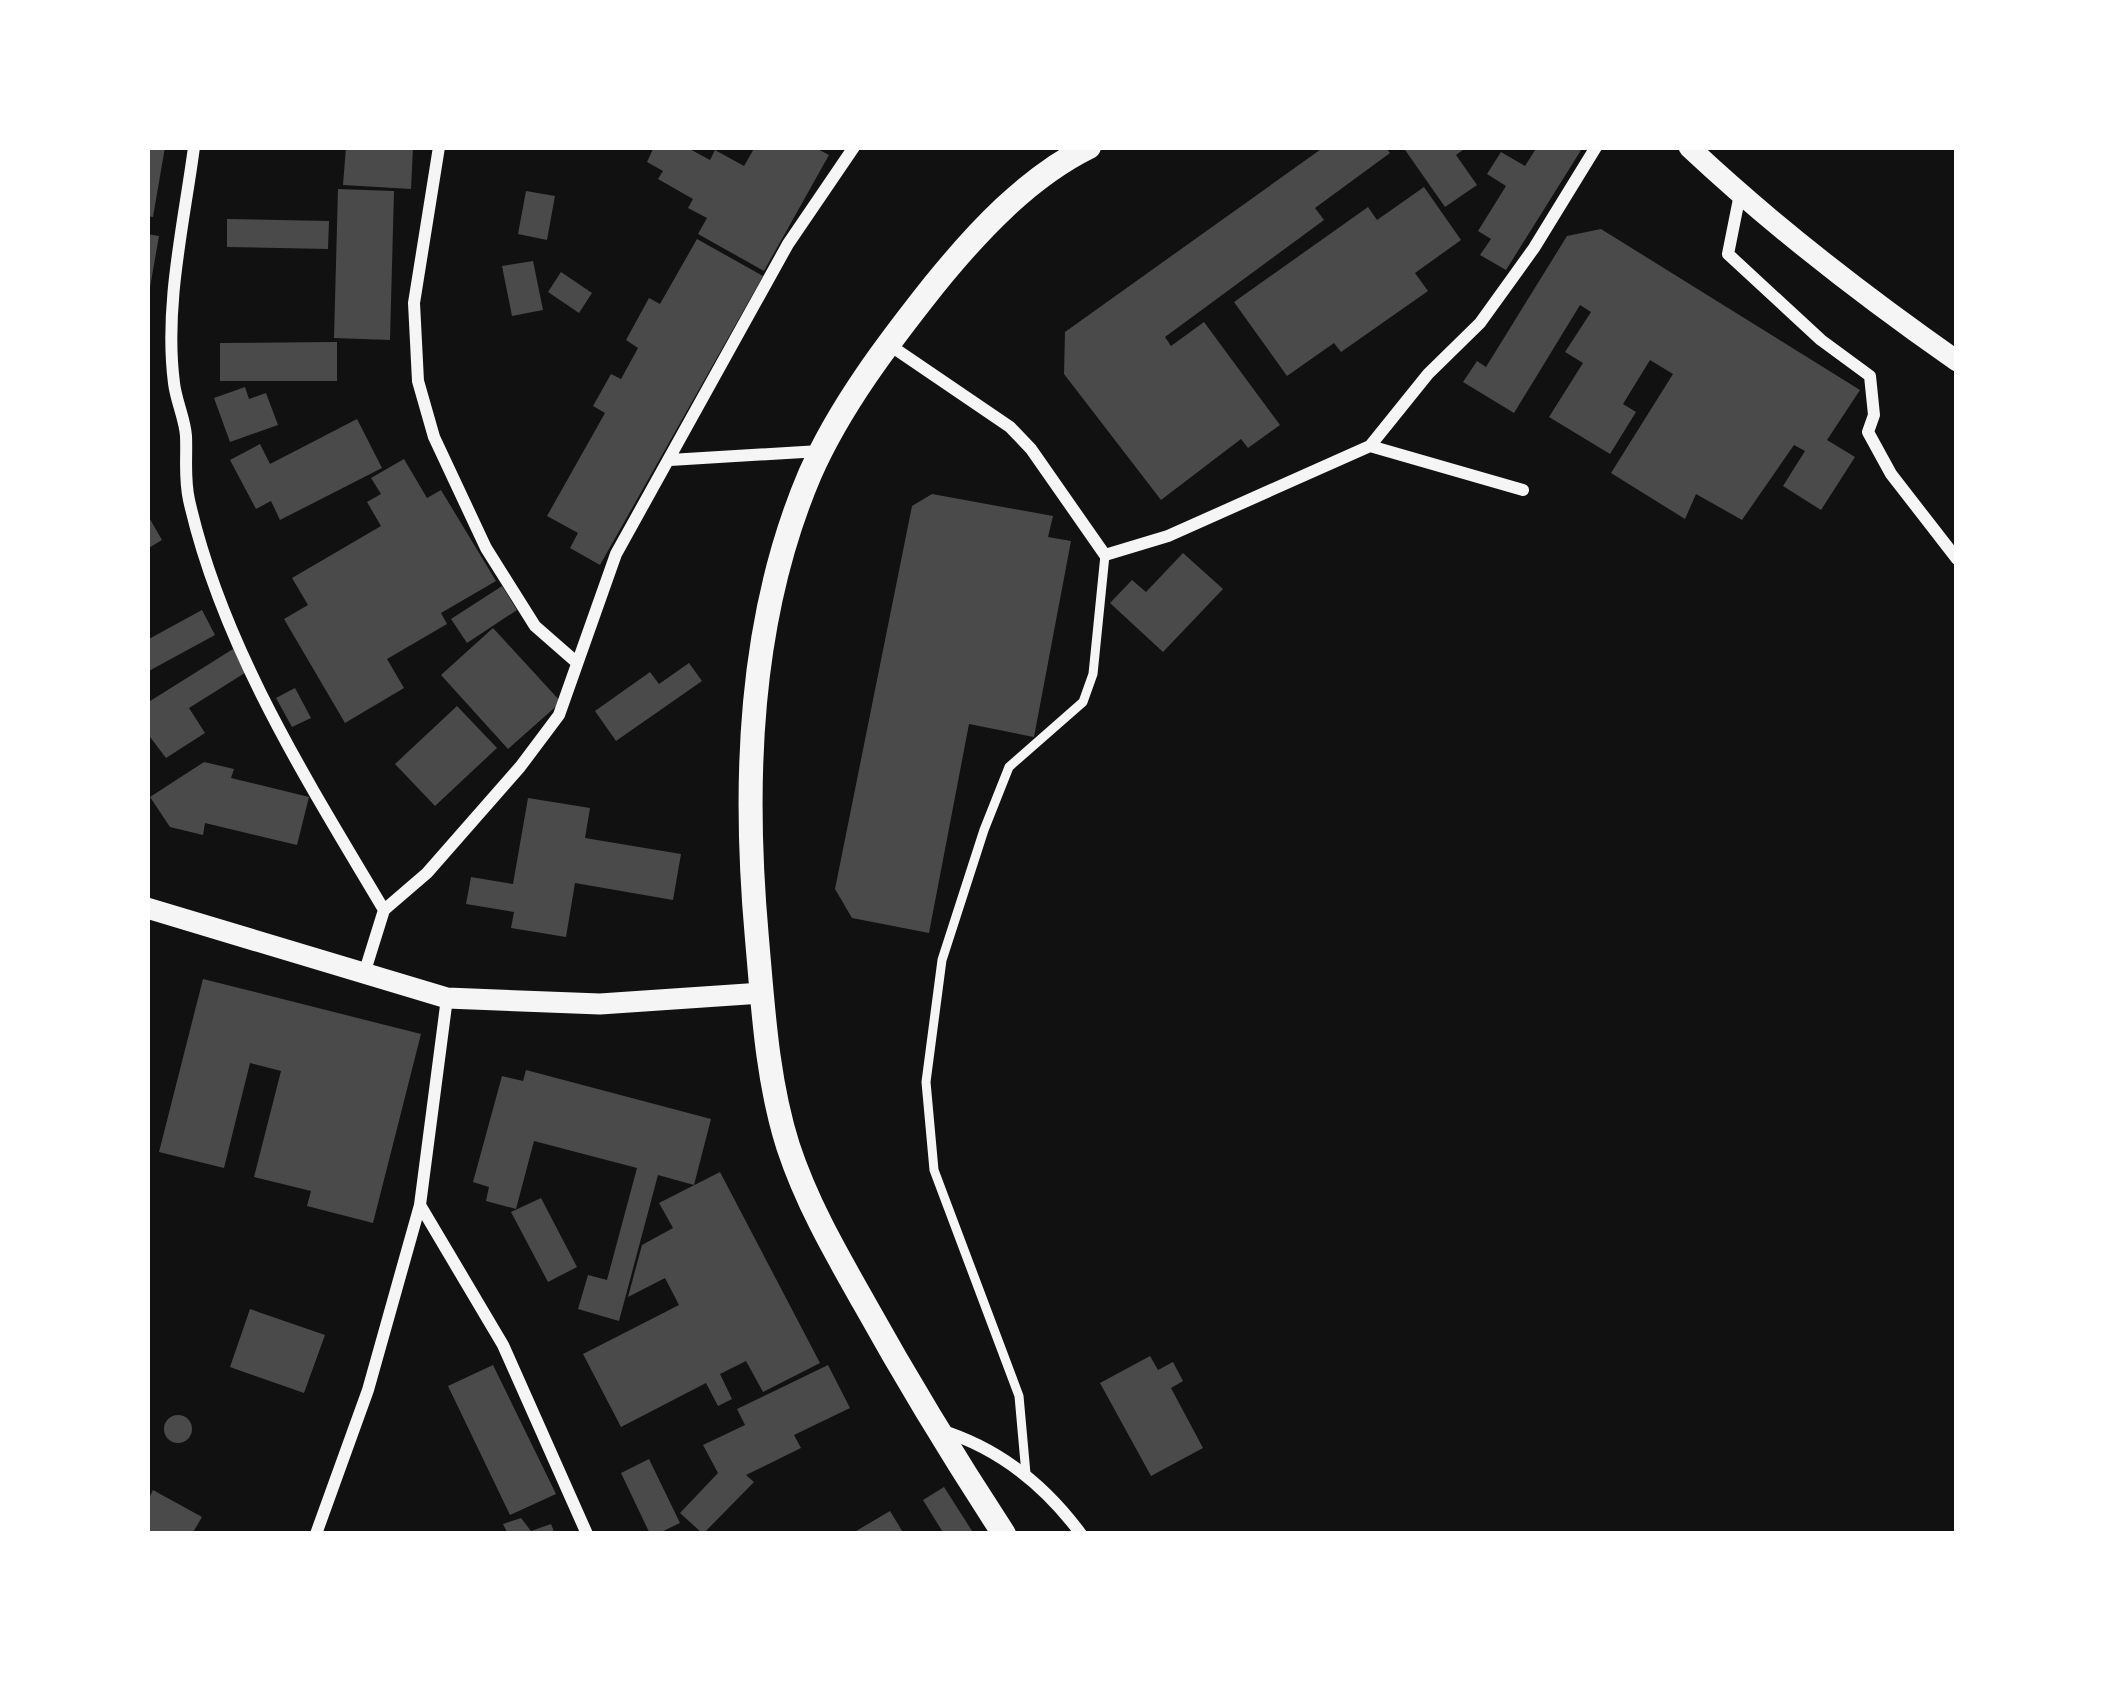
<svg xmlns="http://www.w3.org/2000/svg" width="2104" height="1681" viewBox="0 0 2104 1681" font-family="Jost,sans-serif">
  <rect width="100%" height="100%" fill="#111"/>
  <path fill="#4a4a4a" d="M 147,147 L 165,147 L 153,217 L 147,216 Z
    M 346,147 L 413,148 L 411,189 L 343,185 Z
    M 654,147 L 686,147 L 710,160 L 715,150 L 744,166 L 755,147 L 814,147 L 829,155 L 764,271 L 698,234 L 707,218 L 688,208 L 693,199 L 658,179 L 663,171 L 647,162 Z
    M 1324,147 L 1385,147 L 1390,153 L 1315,208 L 1324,220 L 1165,337 L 1171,346 L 1204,322 L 1280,425 L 1248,448 L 1241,439 L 1161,500 L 1064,374 L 1065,332 Z
    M 1403,147 L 1467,147 L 1456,155 L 1477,185 L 1445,207 Z
    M 1537,147 L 1583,147 L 1506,270 L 1480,255 L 1491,239 L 1478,231 L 1506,186 L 1487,174 L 1501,152 L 1525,166 Z
    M 1424,187 L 1461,240 L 1415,273 L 1428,291 L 1341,352 L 1334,343 L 1287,376 L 1234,302 L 1368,207 L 1377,220 Z
    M 338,189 L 394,191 L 390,340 L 334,338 Z
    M 526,191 L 555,196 L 547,240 L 518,234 Z
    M 227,219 L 329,221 L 328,249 L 227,247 Z
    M 1601,229 L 1860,390 L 1827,440 L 1855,457 L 1821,510 L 1783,486 L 1805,451 L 1794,445 L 1742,520 L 1696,494 L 1685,519 L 1611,473 L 1673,374 L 1650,360 L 1623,404 L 1636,412 L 1610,454 L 1549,417 L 1583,363 L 1565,352 L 1591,312 L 1580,305 L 1514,413 L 1463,382 L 1477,361 L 1486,367 L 1567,236 Z
    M 147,234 L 159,236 L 149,293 L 147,293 Z
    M 697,239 L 763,276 L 600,565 L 570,548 L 578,533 L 547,516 L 605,413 L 593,406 L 611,374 L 621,379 L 638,348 L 626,340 L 649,298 L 660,304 Z
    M 533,261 L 543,310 L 512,316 L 502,266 Z
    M 561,272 L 592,293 L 579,313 L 548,292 Z
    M 337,342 L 337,381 L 220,381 L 220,343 Z
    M 245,387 L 249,399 L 266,393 L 278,425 L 230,442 L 214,398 Z
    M 357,419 L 382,468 L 280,520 L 271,501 L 256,509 L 230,460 L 260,444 L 270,464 Z
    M 404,459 L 427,498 L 441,490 L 496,581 L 441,613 L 447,624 L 387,659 L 404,688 L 345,723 L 284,619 L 308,605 L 292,578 L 381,526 L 367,502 L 381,494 L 371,478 Z
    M 932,494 L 1053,516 L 1048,537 L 1071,541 L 1034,737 L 969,724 L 929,933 L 852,918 L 835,889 L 912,506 Z
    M 147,514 L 162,540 L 147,549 Z
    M 1183,553 L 1223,589 L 1163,652 L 1110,603 L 1132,580 L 1146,592 Z
    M 502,586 L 517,610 L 467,643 L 451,619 Z
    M 202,610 L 215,635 L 147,672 L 147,640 Z
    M 493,628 L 561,702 L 508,749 L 441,675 Z
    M 233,649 L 248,671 L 189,708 L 205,733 L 166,758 L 147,733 L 147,703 Z
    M 689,663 L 702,681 L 616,741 L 595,711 L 650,672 L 659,684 Z
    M 295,688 L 311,718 L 292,727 L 276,698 Z
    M 457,706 L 497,748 L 435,806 L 395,764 Z
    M 204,762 L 234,769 L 231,778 L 309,797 L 297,845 L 205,823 L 203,835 L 170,827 L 150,797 Z
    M 528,798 L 590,808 L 585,838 L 681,854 L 673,900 L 575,883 L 566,937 L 511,928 L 514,912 L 466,904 L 471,877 L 513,884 Z
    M 203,979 L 421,1034 L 373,1223 L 307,1206 L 311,1191 L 254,1177 L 281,1071 L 250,1063 L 224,1168 L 159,1152 Z
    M 526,1070 L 711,1119 L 694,1185 L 658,1175 L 619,1321 L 578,1309 L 588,1275 L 607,1280 L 637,1168 L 534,1141 L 516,1209 L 486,1201 L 489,1187 L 473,1182 L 502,1076 L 523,1081 Z
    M 720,1172 L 820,1363 L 763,1392 L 746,1361 L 720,1374 L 732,1399 L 718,1406 L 706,1383 L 621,1427 L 583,1354 L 679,1305 L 665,1278 L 628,1297 L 642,1245 L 673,1228 L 659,1203 Z
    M 541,1198 L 577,1267 L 548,1282 L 511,1212 Z
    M 250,1309 L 325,1335 L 304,1393 L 230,1367 Z
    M 1150,1356 L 1158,1370 L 1173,1362 L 1183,1381 L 1171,1388 L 1203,1448 L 1151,1476 L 1100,1383 Z
    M 493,1365 L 556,1494 L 510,1515 L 448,1386 Z
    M 828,1365 L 850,1408 L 794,1435 L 801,1448 L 746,1475 L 754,1482 L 703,1534 L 680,1513 L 718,1473 L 703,1445 L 745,1425 L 737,1409 Z
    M164 1429a14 14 0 1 1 28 0a14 14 0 1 1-28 0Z
    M 649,1459 L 680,1523 L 657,1534 L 650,1534 L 621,1473 Z
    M 944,1487 L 974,1534 L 944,1534 L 923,1500 Z
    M 153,1490 L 202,1517 L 192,1534 L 147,1534 L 147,1502 Z
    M 890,1511 L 904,1534 L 851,1534 Z
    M 521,1518 L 531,1531 L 551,1524 L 555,1534 L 508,1534 L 503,1524 Z"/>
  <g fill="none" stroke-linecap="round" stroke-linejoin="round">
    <path stroke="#f5f5f5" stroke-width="9" d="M 1026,1474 L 1019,1396 L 934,1170 L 926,1082 L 942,960 L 984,830 L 1009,767 L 1083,702 L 1093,674 L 1105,555"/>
    <path stroke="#f5f5f5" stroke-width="12" d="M 194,147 C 184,223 164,306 174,383 C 176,401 185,419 186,436 C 187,459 184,477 189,500 C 222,647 308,782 384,910
      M 439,147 L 414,303 L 418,381 L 434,437 L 486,548 L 535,626 L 575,661
      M 1740,194 L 1728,254 L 1821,340 L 1870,376 L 1874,415 L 1868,432 L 1891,474 L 1957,559
      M 888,344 L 1010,427 L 1031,449 L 1105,555 L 1168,536 L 1370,446 L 1428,374 L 1480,323 L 1534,248 L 1596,147
      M 1370,446 L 1523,490
      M 670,460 L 820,451
      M 364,974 L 384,910 L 427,873 L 520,767 L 559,715 L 616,554 L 788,244 L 854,147
      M 420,1205 L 503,1345 L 587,1534
      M 940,1430 C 999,1448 1044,1484 1081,1534
      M 316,1534 L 368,1390 L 420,1205 L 447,998"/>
    <path stroke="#f5f5f5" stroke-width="21" d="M 1689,147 C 1772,225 1864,296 1957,361
      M 147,908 L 447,998 L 600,1004 L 762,993"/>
    <path stroke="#f5f5f5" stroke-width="24" d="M 1004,1534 C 953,1456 908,1382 863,1301 C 834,1250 806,1201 788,1146 C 767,1080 763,1007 757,939 C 743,784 748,619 810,474 C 840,406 888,343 934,285 C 977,232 1028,177 1089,147"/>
  </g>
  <rect width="2104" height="1681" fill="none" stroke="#ffffff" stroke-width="300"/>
</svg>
